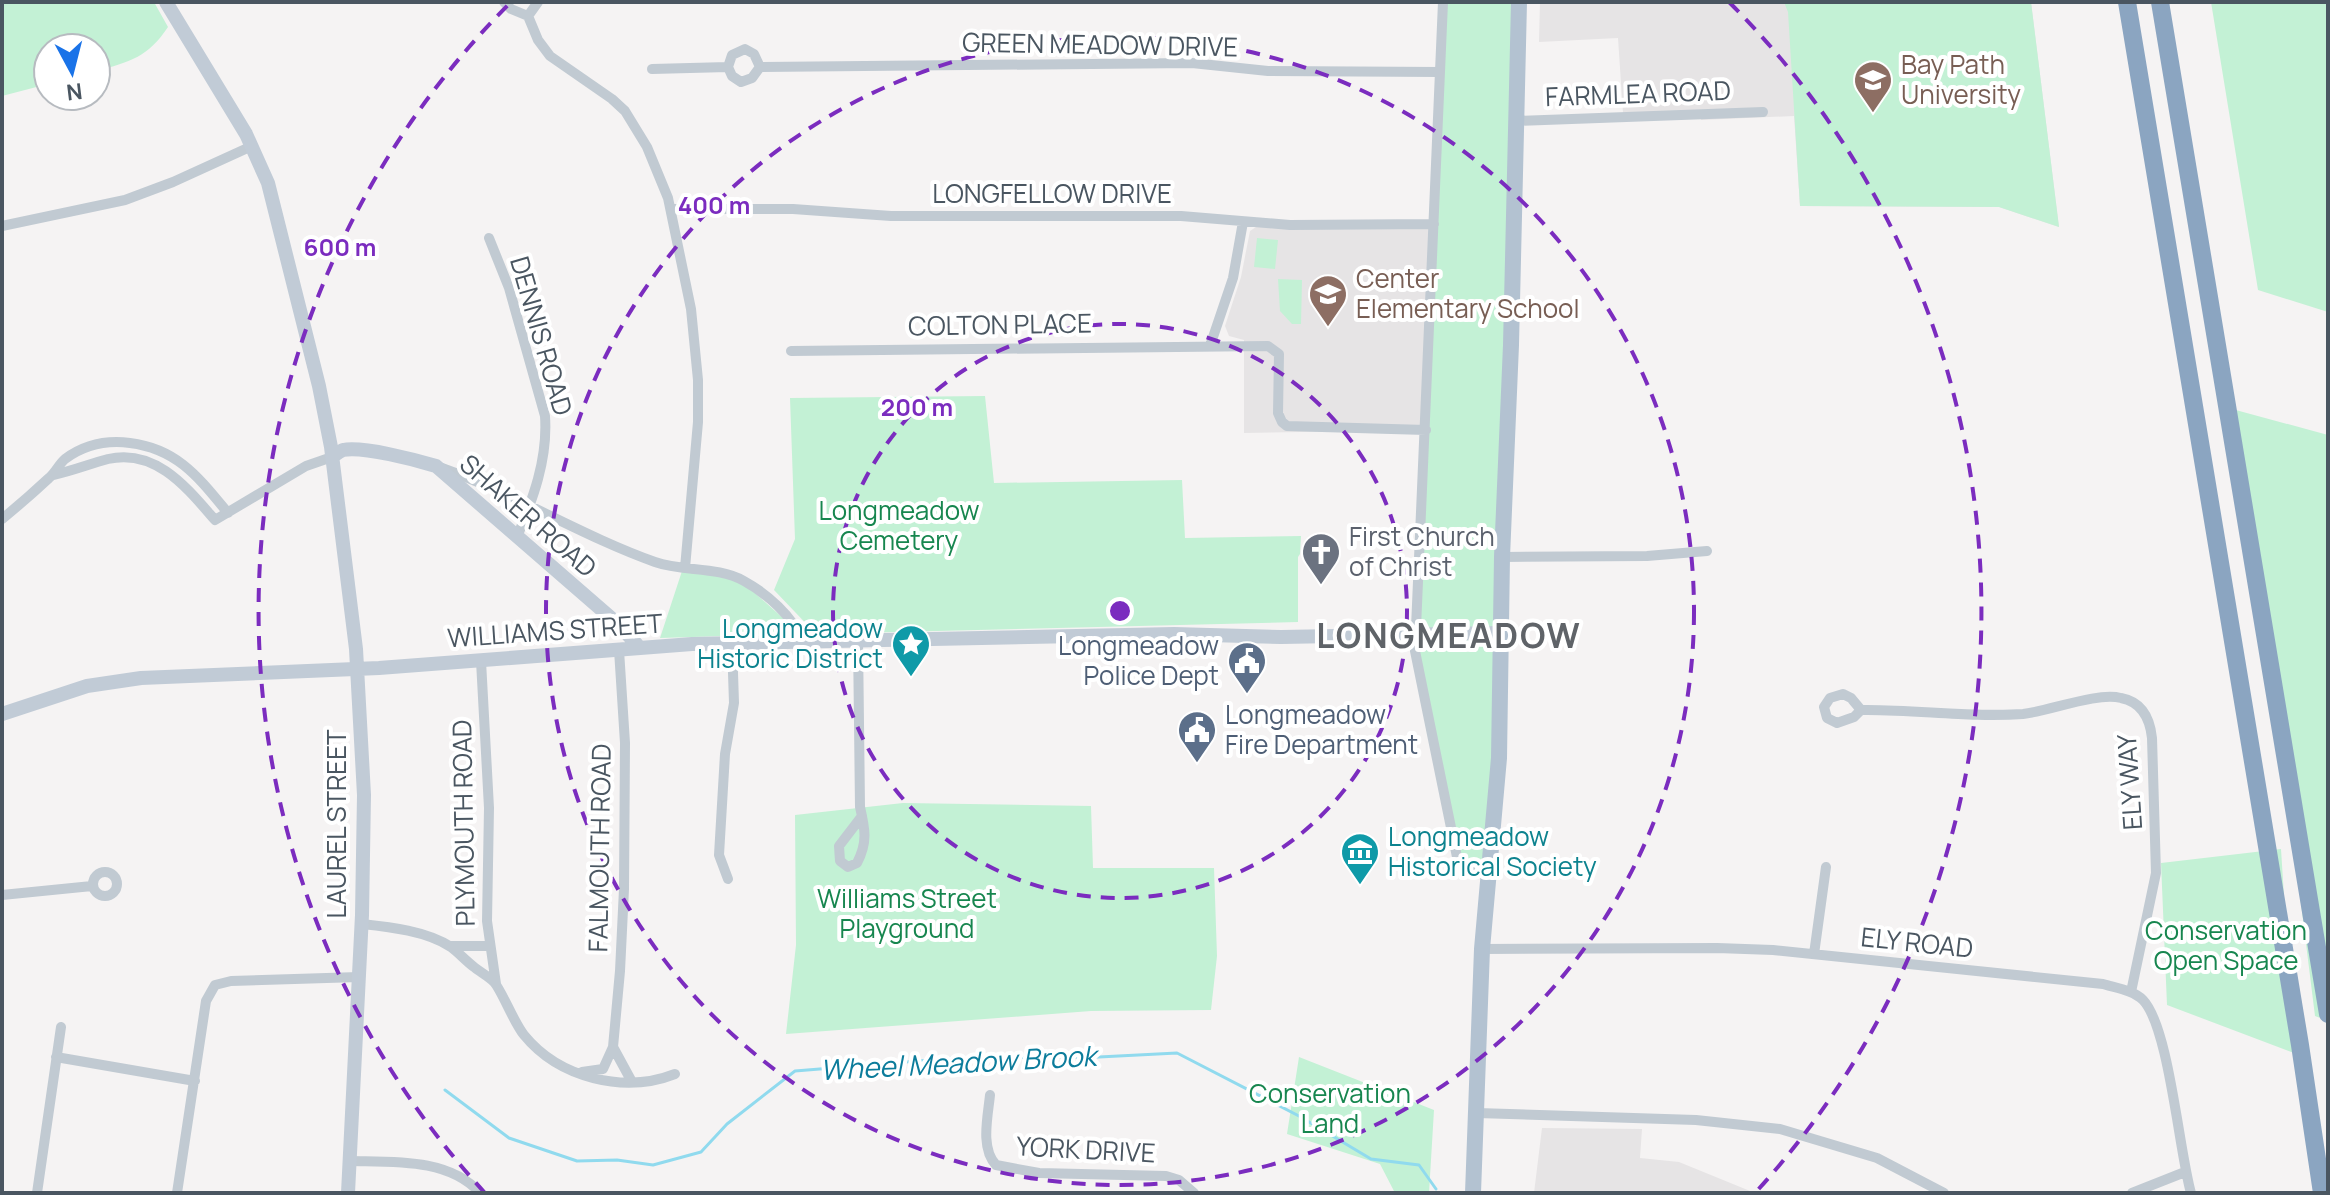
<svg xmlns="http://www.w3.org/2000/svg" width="2330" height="1195" font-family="Manrope,sans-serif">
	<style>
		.education { fill: #e6e4e5 }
		.green { fill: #c3f1d5 }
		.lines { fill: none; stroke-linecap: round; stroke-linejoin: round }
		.stream { stroke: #90daee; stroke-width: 3 }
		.street { stroke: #c1cad2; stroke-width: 10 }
		.secondary { stroke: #c1cbd6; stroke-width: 14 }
		.primary { stroke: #b3c2d1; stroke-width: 16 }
		.highway { stroke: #8ba5c1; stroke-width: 18 }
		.ring { fill: none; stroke: #7b2cbf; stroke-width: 4; stroke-dasharray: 14 10 }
		.labels { text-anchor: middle; stroke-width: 8; stroke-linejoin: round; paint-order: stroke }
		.street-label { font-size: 26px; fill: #4a5661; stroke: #fff }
		.education-label { font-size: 26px; fill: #785e54; stroke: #fff; text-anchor: start }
		.park-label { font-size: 26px; fill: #17864f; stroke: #fff }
		.worship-label { font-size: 26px; fill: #5b616d; stroke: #fff; text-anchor: start }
		.culture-label { font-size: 26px; fill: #0d838f; stroke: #fff; text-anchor: end }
		.service-label { font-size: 26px; fill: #4e5e75; stroke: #fff; text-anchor: end }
		.water-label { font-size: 28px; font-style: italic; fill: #0c7c9b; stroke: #fff }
		.district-label { font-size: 34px; font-weight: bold; letter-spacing: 2px; fill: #5f6368; stroke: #fff }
		.centre { fill: #7b2cbf; stroke: #fff; stroke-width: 4 }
		.ring-label { font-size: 24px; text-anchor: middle; font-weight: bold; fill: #7b2cbf; stroke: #fff; stroke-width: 8; stroke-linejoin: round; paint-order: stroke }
	</style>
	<rect width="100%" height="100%" fill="#f5f3f3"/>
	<path class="education" d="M1540,2H2031L2059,227L1999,207L1800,206L1794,116L1701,120V110L1623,113L1618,38L1539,42Z
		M1434,224L1426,430L1244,433V340L1229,336L1225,326L1241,277L1250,231L1256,227Z
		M1542,1128L1642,1129L1640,1158L1679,1162L1755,1193H1534Z"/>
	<path class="green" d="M2,2H154L168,27C148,57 130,62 96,71V48H48V84L2,96Z
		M1443,2H1519L1489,871L1460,862L1418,670Z
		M1784,2H2031L2059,227L1999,207L1800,206L1788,12Z
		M2211,2H2328V312L2258,290Z
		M1257,238L1278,240L1275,269L1254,267Z
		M1278,279L1302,280L1301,324H1292L1280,311Z
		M985,396L994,483L1182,480L1185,538L1301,536L1300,554L1298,557V622L816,634L774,590L795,539L790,398Z
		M2221,406L2328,435V1021L2315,1016L2289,807Z
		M682,571L718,575L746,585L794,628L792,634L660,638Z
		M903,803L1091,806L1093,868H1214L1217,956L1211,1010L1091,1011L786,1034L796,945L795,815Z
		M2281,849L2294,1053L2167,1005L2161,863Z
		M1299,1057L1434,1110L1429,1193H1395L1380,1164L1287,1134Z"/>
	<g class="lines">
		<path class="stream" d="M445,1090L509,1138L577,1161L617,1160L653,1165L701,1152L727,1124L795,1071L955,1058L1099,1057L1177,1053L1299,1116L1371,1159L1419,1165L1436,1189"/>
		<path class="street" d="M504,2L511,9L528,16L538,2
			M1443,2L1415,651L1457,857L1465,866L1489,871
			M528,16L538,40L550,56L612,99L625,111L647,147L668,198L691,309L698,380V422L685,568
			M728,67L732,76L741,82L752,78L760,67
			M652,69L728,67L732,55L745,49L754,54L760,67L1192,63L1268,71L1440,72
			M1515,121L1763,112
			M671,209H793L891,216H1181L1290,225L1434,224
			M2,226L125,200L173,182L252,146
			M489,238L509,288L545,416C548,459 533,499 517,537
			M1210,346L1233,278L1243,222
			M791,351L1268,346L1279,354L1278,413L1282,422L1287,426L1426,430
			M442,468C515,494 582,536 655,562C683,572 717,566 744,581C766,593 794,617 802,641
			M53,475C72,471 89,464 108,459C156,448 187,488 215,520L306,466L332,457
			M2,519C18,506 34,492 49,478C56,472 59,464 65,459C84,445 107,440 130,443C178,449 199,478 228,513
			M1502,557L1647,556L1707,551
			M858,640L860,807C865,829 868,842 857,863L848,867L840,861L839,846L862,816
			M619,650L625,743L624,889L620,971L613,1047L632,1082
			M481,661L489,808L487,921L496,984
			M1861,710L1854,717L1837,723L1827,718L1824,707L1830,698L1843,694L1851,698L1861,710C1915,709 1969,718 2023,714C2050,711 2096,692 2121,698C2142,702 2150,719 2152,738L2156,873L2131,992
			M93 884a12 12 0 1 1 24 0a12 12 0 1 1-24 0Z
			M728,879L719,855L725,754L734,703L732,643
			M2,895L92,886
			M362,924C390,927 427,931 451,947C459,953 466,961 474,967C480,972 488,976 494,982C502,991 513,1021 524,1035C559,1078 624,1094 675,1074
			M449,946H489
			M1482,949L1717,948L1773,950L2103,984C2116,988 2133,990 2143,1000C2169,1027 2179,1151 2191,1193
			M1814,954L1826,867
			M56,1057L195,1081
			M582,1072L603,1069L613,1047
			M990,1095C988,1116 980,1148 996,1165L1039,1173L1166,1176L1179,1180L1194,1193
			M1477,1113L1696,1120L1780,1129L1877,1158L1944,1193
			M350,1161C393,1162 449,1158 480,1193
			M37,1193L61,1027
			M177,1193L206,1001L215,985L231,981L359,977
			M2132,1193L2185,1172"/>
		<path class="secondary" d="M166,2L246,134L268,183L319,386L331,447L356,649L364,795L362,915L348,1193
			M332,457C333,456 342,450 343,450C363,446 416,460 436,466L618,624L640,648
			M2,714L87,686L141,678L379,668L692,644L1174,634L1281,637L1501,633"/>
		<path class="primary" d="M1473,1193L1482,949L1499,758L1502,557L1511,345L1519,2"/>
		<path class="highway" d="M2127,2L2300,1045L2322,1193
			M2160,2L2328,1014"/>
	</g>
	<g class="ring">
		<circle cx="1120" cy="611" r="287"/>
		<circle cx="1120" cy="611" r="574"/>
		<path d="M485 1193A861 861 0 0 1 511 2M1729 2A861 861 0 0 1 1755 1193"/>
	</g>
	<defs>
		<g id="university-pin" transform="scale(2)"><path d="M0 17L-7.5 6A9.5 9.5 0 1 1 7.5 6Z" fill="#8d6e63" stroke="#fff"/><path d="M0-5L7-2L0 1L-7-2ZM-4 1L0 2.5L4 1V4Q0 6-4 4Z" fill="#fff"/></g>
		<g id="school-pin" transform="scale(2)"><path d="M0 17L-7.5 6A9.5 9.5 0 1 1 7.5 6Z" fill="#8d6e63" stroke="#fff"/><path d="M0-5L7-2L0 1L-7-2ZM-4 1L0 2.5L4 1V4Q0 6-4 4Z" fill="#fff"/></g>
		<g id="church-pin" transform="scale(2)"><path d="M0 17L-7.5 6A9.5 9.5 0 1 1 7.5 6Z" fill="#6b7280" stroke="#fff"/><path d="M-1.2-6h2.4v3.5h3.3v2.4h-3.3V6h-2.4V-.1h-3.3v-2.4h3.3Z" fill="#fff"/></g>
		<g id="sight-pin" transform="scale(2)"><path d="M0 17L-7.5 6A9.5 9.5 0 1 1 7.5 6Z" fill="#0f9aa8" stroke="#fff"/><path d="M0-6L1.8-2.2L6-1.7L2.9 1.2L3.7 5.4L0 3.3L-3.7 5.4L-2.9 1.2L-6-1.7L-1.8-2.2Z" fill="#fff"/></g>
		<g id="civic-pin" transform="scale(2)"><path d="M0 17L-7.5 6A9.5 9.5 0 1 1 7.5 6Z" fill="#5c6f8a" stroke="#fff"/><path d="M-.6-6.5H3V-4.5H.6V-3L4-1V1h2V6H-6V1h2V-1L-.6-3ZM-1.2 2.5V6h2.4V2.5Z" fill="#fff"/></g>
		<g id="museum-pin" transform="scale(2)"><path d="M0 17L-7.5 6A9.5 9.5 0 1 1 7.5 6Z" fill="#0f9aa8" stroke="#fff"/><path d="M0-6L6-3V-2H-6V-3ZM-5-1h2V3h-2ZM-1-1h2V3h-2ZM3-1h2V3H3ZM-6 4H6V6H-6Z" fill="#fff"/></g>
	</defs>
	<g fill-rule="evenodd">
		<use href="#university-pin" x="1873" y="80"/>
		<use href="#school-pin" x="1328" y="294"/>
		<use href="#church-pin" x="1321" y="552"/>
		<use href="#sight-pin" x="911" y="644"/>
		<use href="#civic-pin" x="1247" y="661"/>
		<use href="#civic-pin" x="1197" y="730"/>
		<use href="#museum-pin" x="1360" y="852"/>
	</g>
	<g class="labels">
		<g class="street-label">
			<text transform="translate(1100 45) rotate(1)" y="9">GREEN MEADOW DRIVE</text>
			<text transform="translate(1638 94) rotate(-2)" y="9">FARMLEA ROAD</text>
			<text x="1052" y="203">LONGFELLOW DRIVE</text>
			<text transform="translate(1000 325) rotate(-1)" y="9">COLTON PLACE</text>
			<text transform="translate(541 336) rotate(74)" y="9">DENNIS ROAD</text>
			<text transform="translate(528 516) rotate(41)" y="9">SHAKER ROAD</text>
			<text transform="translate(555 631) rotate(-4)" y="9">WILLIAMS STREET</text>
			<text transform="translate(2130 782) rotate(-94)" y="9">ELY WAY</text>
			<text transform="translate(464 823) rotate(-91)" y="9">PLYMOUTH ROAD</text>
			<text transform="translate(337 824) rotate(-90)" y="9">LAUREL STREET</text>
			<text transform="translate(600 848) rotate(-89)" y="9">FALMOUTH ROAD</text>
			<text transform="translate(1917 943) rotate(6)" y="9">ELY ROAD</text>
			<text transform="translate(1086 1150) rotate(3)" y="9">YORK DRIVE</text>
		</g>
		<g class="education-label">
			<text x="1901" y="74">Bay Path<tspan x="1901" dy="30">University</tspan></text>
			<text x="1356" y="288">Center<tspan x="1356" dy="30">Elementary School</tspan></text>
		</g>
		<g class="park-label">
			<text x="899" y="520">Longmeadow<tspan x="899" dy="30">Cemetery</tspan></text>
			<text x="907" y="908">Williams Street<tspan x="907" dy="30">Playground</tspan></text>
			<text x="2226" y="940">Conservation<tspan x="2226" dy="30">Open Space</tspan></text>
			<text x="1330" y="1103">Conservation<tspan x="1330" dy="30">Land</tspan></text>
		</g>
		<g class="worship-label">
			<text x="1349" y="546">First Church<tspan x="1349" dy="30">of Christ</tspan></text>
		</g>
		<g class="culture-label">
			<text x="883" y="638">Longmeadow<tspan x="883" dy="30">Historic District</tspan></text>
			<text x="1388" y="846" text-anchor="start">Longmeadow<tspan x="1388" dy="30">Historical Society</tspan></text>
		</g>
		<g class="service-label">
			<text x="1219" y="655">Longmeadow<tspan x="1219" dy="30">Police Dept</tspan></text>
			<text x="1225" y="724" text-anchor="start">Longmeadow<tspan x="1225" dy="30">Fire Department</tspan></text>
		</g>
		<g class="water-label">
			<text transform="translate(958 1063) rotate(-3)" y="10">Wheel Meadow Brook</text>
		</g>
		<g class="district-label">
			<text x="1449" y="648">LONGMEADOW</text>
		</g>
	</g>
	<circle cx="1120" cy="611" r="12" class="centre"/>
	<g class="ring-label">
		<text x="714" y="214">400 m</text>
		<text x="340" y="256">600 m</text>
		<text x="917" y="416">200 m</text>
	</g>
	<rect width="2330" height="1195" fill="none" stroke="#4a5661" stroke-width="8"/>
	<g transform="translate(72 72) rotate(173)"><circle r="38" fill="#ffffff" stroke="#b7bbc0" stroke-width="2"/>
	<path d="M0-6L14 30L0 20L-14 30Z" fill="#1a73e8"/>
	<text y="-12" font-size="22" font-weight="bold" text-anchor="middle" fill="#4a5661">N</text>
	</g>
</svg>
